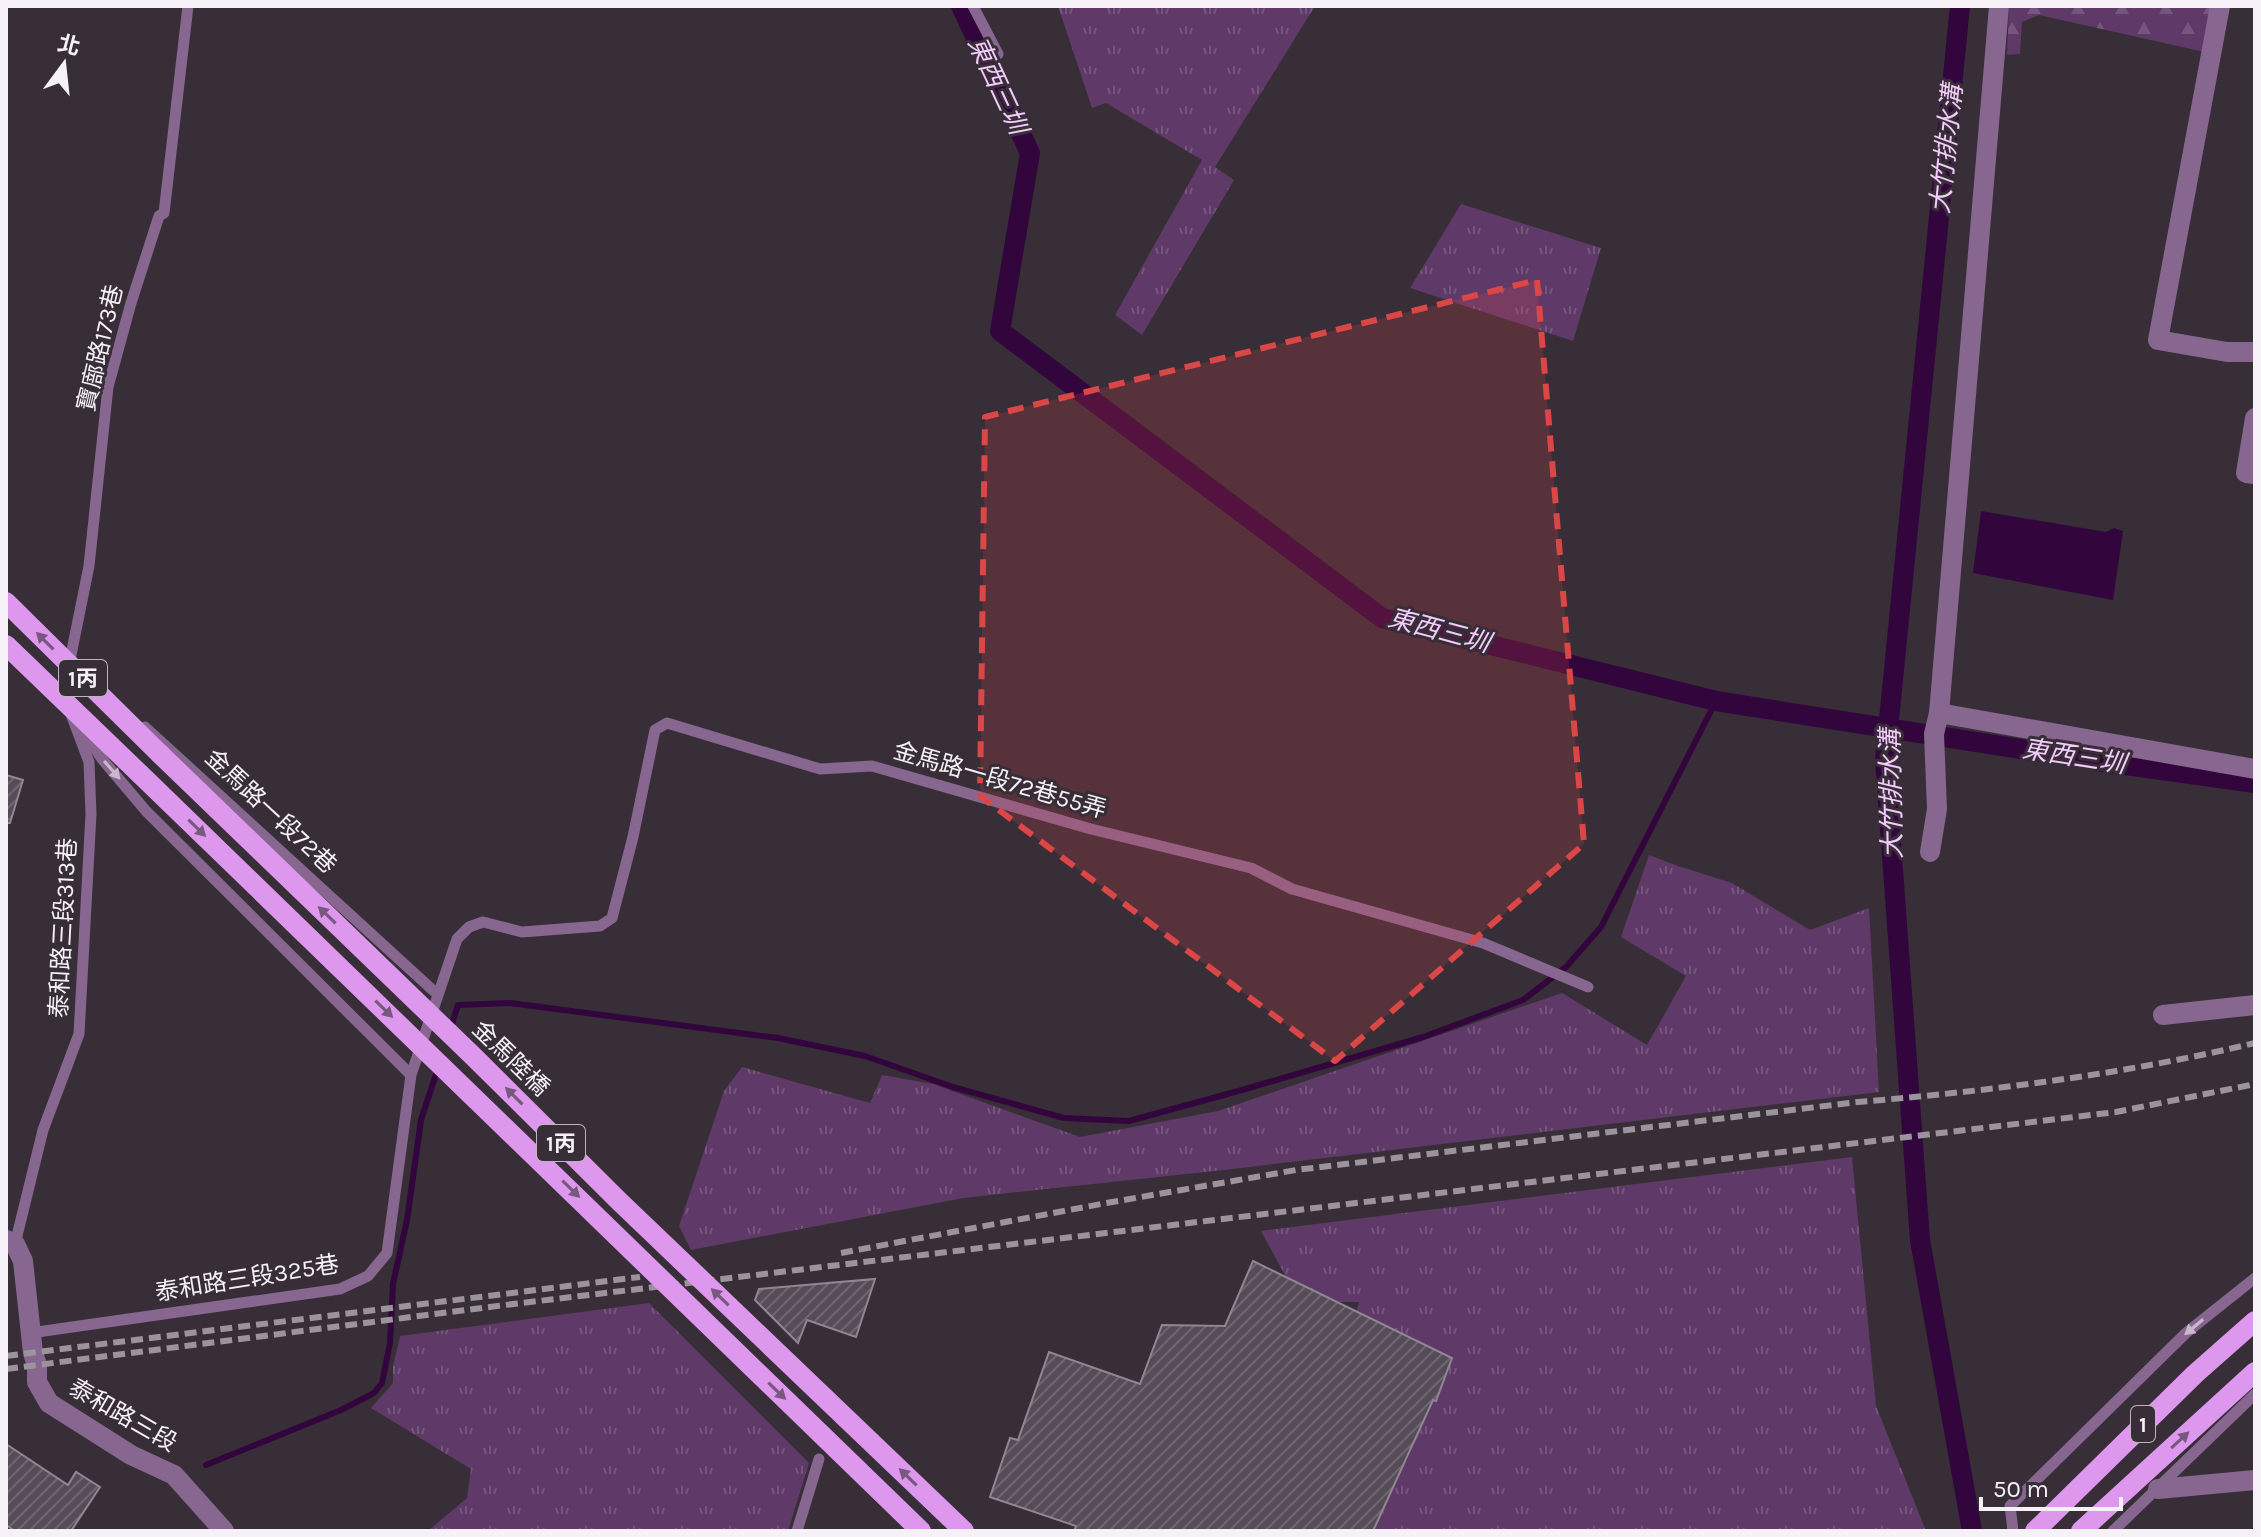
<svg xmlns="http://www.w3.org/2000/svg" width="2261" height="1537" font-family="Karla,'Noto Sans TC',sans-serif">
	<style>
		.grass { fill: url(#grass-tufts) }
		.forest { fill: url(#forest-firs) }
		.water { fill: #33053d }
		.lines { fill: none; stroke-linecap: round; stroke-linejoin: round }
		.stream { stroke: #33053d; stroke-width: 6 }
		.canal { stroke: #33053d; stroke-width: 20 }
		.building { fill: url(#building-hatch); stroke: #918793; stroke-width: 2 }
		.lane { stroke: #87668f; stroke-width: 11 }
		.street { stroke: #87668f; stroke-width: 20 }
		.primary { stroke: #dd97ed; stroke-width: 20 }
		.rail { stroke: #9c949d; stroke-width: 6; stroke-dasharray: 12 6; stroke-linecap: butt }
		.primary-bridge { stroke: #dd97ed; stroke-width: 20 }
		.oneway { fill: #795880 }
		.oneway2 { fill: #cab9cd }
		.marked { fill: #db4647; fill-opacity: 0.2; stroke: #db4647; stroke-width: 6; stroke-dasharray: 16 10; stroke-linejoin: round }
		.labels { text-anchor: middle; stroke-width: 6; stroke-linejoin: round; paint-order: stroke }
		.shield { fill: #372e38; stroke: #bdb6be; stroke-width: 2 }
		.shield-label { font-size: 22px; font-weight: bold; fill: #f6f0f7 }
		.street-label { font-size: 24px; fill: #f6f0f7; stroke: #372e38 }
		.water-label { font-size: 26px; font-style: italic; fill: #f4cbfd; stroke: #372e38 }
	</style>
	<defs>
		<pattern id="grass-tufts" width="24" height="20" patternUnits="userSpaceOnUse" patternTransform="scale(2)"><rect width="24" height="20" fill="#5f3968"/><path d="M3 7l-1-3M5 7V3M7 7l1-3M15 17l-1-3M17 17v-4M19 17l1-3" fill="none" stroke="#77567e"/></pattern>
		<pattern id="forest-firs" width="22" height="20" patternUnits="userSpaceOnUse" patternTransform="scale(2)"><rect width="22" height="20" fill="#5f3968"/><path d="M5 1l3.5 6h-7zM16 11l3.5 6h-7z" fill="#77567e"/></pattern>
		<pattern id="building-hatch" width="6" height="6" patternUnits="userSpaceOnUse" patternTransform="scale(2)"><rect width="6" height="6" fill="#554c57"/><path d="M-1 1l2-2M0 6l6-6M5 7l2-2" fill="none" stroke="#6e6670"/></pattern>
	</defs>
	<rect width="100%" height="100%" fill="#372e38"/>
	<path class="grass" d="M1058,6H1315L1215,167L1234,180L1142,335L1115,315L1202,160L1106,103L1092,108Z
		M1461,204L1601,248L1573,341L1410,288Z
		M1649,855L1678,866L1732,883L1810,930L1869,908L1879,1092L1233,1169L963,1198L691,1250L679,1226L724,1091L742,1067L870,1103L882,1075L933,1084L1080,1137L1218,1111L1562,993L1647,1045L1686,976L1621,937Z
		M1852,1157L1876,1406L1926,1531H1356L1384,1466L1407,1461L1438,1383L1355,1315L1359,1302H1325L1292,1288L1261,1231Z
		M649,1303L809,1463L788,1531H428L467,1498L471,1469L371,1408L393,1383V1366L400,1336Z"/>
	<path class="forest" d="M2009,6H2216L2209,53L2039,15L2022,22L2020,54L2007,55Z"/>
	<path class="water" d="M1981,511L2106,532L2114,528L2123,531L2113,600L1973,573Z"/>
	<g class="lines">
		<path class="stream" d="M451,1027L458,1005L510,1003L778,1038L865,1056L953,1087L1064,1118L1129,1121L1242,1090L1423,1037L1523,1000L1566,967L1601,927L1716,701
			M206,1465L341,1410L374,1393L382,1383L390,1343L393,1284L407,1220L421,1120L438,1068"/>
		<path class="canal" d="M961,6L1030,153L1000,331L1382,618L1716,701L2097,761L2255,783
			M1960,6L1885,760L1920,1240L1972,1531"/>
	</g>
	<path class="building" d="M6,775L23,780L10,823H6Z
		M1253,1261L1452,1358L1436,1401L1433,1400L1373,1531H1074L1076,1526L990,1497L1010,1438L1018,1440L1049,1352L1140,1384L1162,1325L1225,1326Z
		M875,1279L856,1337L807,1320L798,1343L755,1300L759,1289Z
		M6,1444L68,1485L76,1472L100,1487L71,1531H15L6,1525Z"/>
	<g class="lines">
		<path class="lane" d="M973,6L998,54
			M81,727L102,759L146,811L411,1075
			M145,727L437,994
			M15,1244L43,1130L79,1034L91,814L89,762L68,706L69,665L89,566L108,387L131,303L159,216L164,213L188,6
			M30,1333L340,1289L368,1276L387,1253L411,1075L457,939L469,927L483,922L522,932L600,926L612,918L633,837L655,730L667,723L820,769L872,766L1091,829L1251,868L1292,889L1483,943L1588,987
			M797,1531L819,1459
			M2013,1531L2010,1506L2186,1333L2255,1278
			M2113,1531L2255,1394"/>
		<path class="street" d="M2220,6L2158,340L2227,352H2255
			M2255,418L2246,473L2255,474
			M1939,713L2255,769
			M1930,852L1937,809L1934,734L1939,713L1999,6
			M2163,1015L2255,1005
			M6,1240L15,1244L23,1261L33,1353L37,1365V1382L49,1403L131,1455L174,1475L224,1531
			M2158,1489L2255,1480"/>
		<path class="primary" d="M6,602L160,754
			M6,645L140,774
			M2035,1531L2195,1374L2255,1321
			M2081,1531L2255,1372"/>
		<path class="rail" d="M841,1253L1101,1204L1296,1170L1858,1102C1991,1091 2125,1074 2255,1043
			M6,1356L640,1277
			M6,1369L505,1305L2116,1112L2255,1084"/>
		<path class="primary-bridge" d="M160,754L474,1057L620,1202L964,1531
			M140,774L921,1531"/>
	</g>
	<defs><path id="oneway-solid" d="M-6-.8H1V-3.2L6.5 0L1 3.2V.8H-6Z" transform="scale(2)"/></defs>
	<g class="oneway">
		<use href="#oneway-solid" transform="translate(45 641) rotate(-135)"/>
		<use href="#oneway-solid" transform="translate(197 828) rotate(44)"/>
		<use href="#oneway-solid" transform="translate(327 915) rotate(-136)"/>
		<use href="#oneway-solid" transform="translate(384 1009) rotate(44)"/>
		<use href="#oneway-solid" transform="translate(514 1096) rotate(-135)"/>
		<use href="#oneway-solid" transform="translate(571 1189) rotate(44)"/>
		<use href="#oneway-solid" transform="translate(720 1297) rotate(-136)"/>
		<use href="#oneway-solid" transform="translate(777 1391) rotate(44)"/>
		<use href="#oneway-solid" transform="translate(2180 1440) rotate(-43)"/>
		<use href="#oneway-solid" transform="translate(908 1477) rotate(-136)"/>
	</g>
	<g class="oneway2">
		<use href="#oneway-solid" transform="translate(112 770) rotate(49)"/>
		<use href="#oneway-solid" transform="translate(2194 1327) rotate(140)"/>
	</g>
	<path class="marked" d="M1537,280L1584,844L1335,1061L980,796L985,417Z"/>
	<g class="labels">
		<g class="shield">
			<rect x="59" y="660" width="48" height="36" rx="6"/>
			<rect x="537" y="1125" width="48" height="36" rx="6"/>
			<rect x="2131" y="1406" width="24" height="36" rx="6"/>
		</g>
		<g class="shield-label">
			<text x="83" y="686">1丙</text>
			<text x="561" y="1151">1丙</text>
			<text x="2143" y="1432">1</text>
		</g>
		<g class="street-label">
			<text transform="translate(100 348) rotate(-77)" y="8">寶廍路173巷</text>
			<text transform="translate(1000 780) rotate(16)" y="8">金馬路一段72巷55弄</text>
			<text transform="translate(271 811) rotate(43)" y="8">金馬路一段72巷</text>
			<text transform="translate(63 928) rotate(-87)" y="8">泰和路三段313巷</text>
			<text transform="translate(511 1058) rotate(44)" y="8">金馬陸橋</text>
			<text transform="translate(247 1278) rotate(-9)" y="8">泰和路三段325巷</text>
			<text transform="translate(123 1415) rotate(30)" y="8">泰和路三段</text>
		</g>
		<g class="water-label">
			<text transform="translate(998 85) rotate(65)" y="9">東西三圳</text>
			<text transform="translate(1946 149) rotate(-84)" y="9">大竹排水溝</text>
			<text transform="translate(1439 630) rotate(15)" y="9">東西三圳</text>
			<text transform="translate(2074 756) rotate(9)" y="9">東西三圳</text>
			<text transform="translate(1891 794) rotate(-91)" y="9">大竹排水溝</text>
		</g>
	</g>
	<rect width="2261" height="1537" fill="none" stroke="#f6f0f7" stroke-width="16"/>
	<g transform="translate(64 64) rotate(15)" stroke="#372e38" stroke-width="6" paint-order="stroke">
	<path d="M0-6L14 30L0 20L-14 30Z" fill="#f6f0f7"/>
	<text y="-12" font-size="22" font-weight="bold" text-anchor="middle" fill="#f6f0f7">北</text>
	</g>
	<path d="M1981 1497v12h140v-12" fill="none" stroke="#f6f0f7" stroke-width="4"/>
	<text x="1993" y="1497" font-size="24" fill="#f6f0f7" stroke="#372e38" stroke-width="6" paint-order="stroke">50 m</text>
</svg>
